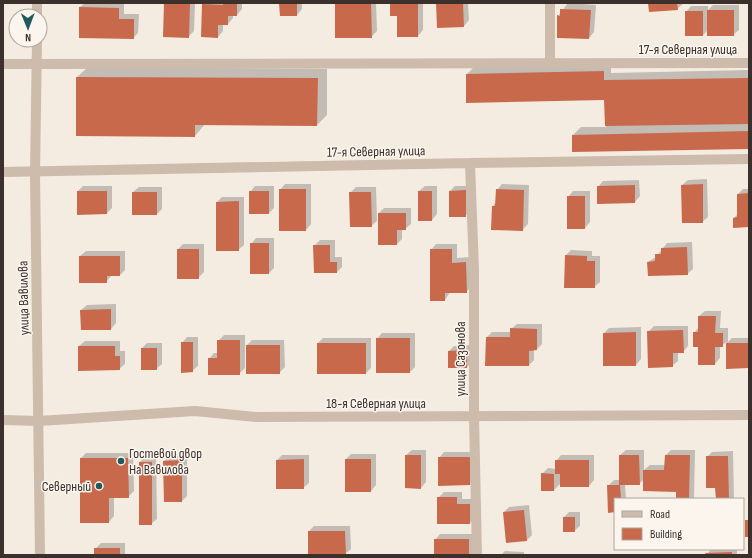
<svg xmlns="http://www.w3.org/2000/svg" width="752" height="558" font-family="'Sofia Sans Condensed',sans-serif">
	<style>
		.shadow { fill: #0003 }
		.building { fill: #c8694b }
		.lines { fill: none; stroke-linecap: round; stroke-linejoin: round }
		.minor { stroke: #cdbbac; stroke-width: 10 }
		.tertiary { stroke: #cdbbac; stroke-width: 10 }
		.poi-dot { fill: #1f5a5e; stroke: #fbf5ee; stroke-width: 1.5 }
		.labels { text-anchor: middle; stroke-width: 3; stroke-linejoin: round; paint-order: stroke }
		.street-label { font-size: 14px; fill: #3b302b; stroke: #fbf5ee }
		.poi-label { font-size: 14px; fill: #3b302b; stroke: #fbf5ee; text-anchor: start }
	</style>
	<rect width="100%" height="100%" fill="#f4ebe1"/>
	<path class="shadow" d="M85,3H124V14H139L138,33L133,38L80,7Z
		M165,3H195L194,31L188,37Z
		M204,3H242V9L237,15H233V18L228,24H223V31L218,37L203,5Z
		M280,3H302V9L297,15Z
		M336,3H376L377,31L371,37Z
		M391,3H423V30L418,36L398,15Z
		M437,3H468L469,20L464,26Z
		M568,3L596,5L594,32L589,38L558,16Z
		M649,3H683V4L677,9Z
		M713,5H739V30L733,35L708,30L703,35L686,12L691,6H708V10Z
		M611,64V73L749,70V148L573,135L581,127H606L605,99L467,74L475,66Z
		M88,67L327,69V115L317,125L205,124L195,136L77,77Z
		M707,179L708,217L702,222L682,185L688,180Z
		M639,180L640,196L635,202L598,187L603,181Z
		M285,184H311V224L306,230L280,190Z
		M502,184L529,185L528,224L522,230L493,206L496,202L497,190Z
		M83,186H112V208L107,213L78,191Z
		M255,186H274V208L269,213L250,192Z
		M425,186H437V214L432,220L419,191Z
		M455,186H471V211L465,216L450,191Z
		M139,187H162V209L157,214L133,192Z
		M356,187H376L377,221L371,226L350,193Z
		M743,189H749V226L734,218L738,214V194Z
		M573,191H590V222L585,228L568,197Z
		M222,197H244V245L238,250H217V202Z
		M384,208H411V224L405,229H402V239L397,244L379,213Z
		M256,238H274V268L269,273L251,244Z
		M320,240H335V257H342V267L337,272L314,246Z
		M692,242L693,269L687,274L648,262L656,257L667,243Z
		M183,244H204V272L198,278L178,249Z
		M436,244H457V258L471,257V287L466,292H450L445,300L431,250Z
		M571,250L592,251V256H600V282L594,287L566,255Z
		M86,251H125V270L120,275H112L106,282L80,256Z
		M116,304V323L111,329L81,310L87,305Z
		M705,311H721L720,328H728V342L732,338H749L748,367H727V342L720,346V358L715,364L699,346L694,333L699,327V316Z
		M517,324H542V344L537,349H534V360L529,365L487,337L492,332H511V329Z
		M654,326H688V346L683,352H678V361L672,366L648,332Z
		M641,327V359L636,365H604V333L609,328Z
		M382,333H415V367L410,372L377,339Z
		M224,335H245V368L239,374L209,359L214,353H218V341Z
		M187,337H198V366L192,371L182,343Z
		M323,338H371V368L366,373L318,343Z
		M252,340H284L285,367L279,373L247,345Z
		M85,341H120V351H125V364L119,369L79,346Z
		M147,343H162V364L156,369L142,348Z
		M472,345V362L467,367L449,351L454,346Z
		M412,450H426V482L421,488L406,455Z
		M626,450H644V470L650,465H665L666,455L671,450H695L694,499H677V491L644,479L639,484H625L626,499H615V511L608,486L614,480H620V455Z
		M733,451L734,499H717L716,487L707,457L712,452Z
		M444,452H475V479L470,484L439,458Z
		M86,453H133L134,491L128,497H114V516L109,522L81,458Z
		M351,454H376V485L371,491L346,459Z
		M187,455V496L182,501L164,461L170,456Z
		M282,455H309V483L303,488L277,460Z
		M561,455H594V480L589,486L561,483L554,490L542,474L548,468L556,469V461Z
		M145,457H156L157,519L151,524L140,462Z
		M444,492H462V499H475V518L470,523L438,498Z
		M529,505L532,535L527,540L507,542L504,512L509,507Z
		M569,512H580V526L574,531L564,517Z
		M314,526H350L351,549L345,554L309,531Z
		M440,534H474V555H435V540Z
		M101,543H125V555H95V549Z
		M711,549H737V555H707Z
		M505,551L524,552V555H501Z"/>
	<path class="building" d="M164,3H190L189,38L163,37Z
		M223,3H237V16H228V25H218V38L201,37L202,4L223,5Z
		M279,3H297V16H280Z
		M335,3H371L372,38H335Z
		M390,3H418V37H397V16H390Z
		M436,3H463L464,27L437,28Z
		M648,3H677L678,10L649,12Z
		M79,7L119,8V19H134V39L79,38Z
		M560,9L591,10L589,39L557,38V15L560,16Z
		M707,10H734V36H707Z
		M685,11H703V36H685Z
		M604,71V80L749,78V124L605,126L604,100L466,103V74Z
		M76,77L318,78L317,126L195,125V137L76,136Z
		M749,131V149L572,152V135Z
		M703,184V223H682L681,185Z
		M635,185V203L597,204V186Z
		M279,189H306V231H279Z
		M496,189L524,190L523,231L491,230L492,206H495Z
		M466,190V217H449V191Z
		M77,191H107V214L77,215Z
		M249,191H269V214H249Z
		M418,191H432V221H418Z
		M132,192H157V215H132Z
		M349,192H371L372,227H350Z
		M749,193V227L733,228V218L737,217V194Z
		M567,196H585V229H567Z
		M239,201V251H216V202Z
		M378,213H406V230H397V245H378Z
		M250,243H269V274H250Z
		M313,245H330V262H337V273H314Z
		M687,247L688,275L648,276L647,262L655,261V254H661V248Z
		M177,249H199V279H177Z
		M430,249H452V263L466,262L467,293H445V301H430Z
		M565,255L587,256V261H595V288H564Z
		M79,256H120V276H107V283H79Z
		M111,309V330H81L80,310Z
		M698,316H716L715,333H723V347H715V365H698V347H693V332H698Z
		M510,328L537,329V350L529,351V366H485L486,337H510Z
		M683,330L684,353H673V367L648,368L647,331Z
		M636,332V366H603V333Z
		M376,338H410V373H376Z
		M217,340H240V375H208V358H217Z
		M181,342H193V372L181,373Z
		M317,343H366V374H317Z
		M726,343H748V368L726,369Z
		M246,345H280V374H246Z
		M78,346H115V356H120V370L78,371Z
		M141,348H157V370H141Z
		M467,350V368H448V351Z
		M405,455H421V489L405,488Z
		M619,455H639L640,485H619Z
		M665,455H690L689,499H676V492L643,491V470H664Z
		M706,456H728L729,499H716L715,488H706Z
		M438,457H470V485L438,486Z
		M80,458H128L129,498H109V523H80Z
		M304,459V489H276V460Z
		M345,459H371V492H345Z
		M182,460V502H164L163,461Z
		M555,460H589V487H560V474H555Z
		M139,462H152V525H139Z
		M541,473L554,474V491H541Z
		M607,485H620L621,499H615V512L608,513Z
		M437,497H457V504H470V524H437Z
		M524,510L527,541L506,543L503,512Z
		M563,517H575V532H563Z
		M745,520H749V537H745Z
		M308,531H345L346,555H308Z
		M434,539H469V555H434Z
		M94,548H120V555H94Z
		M732,552V555H706L705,553Z"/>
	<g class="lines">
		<path class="minor" d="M550,3V63
			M3,64L749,63
			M470,163L474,270V417L477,555
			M3,172L470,163L749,159
			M3,420L39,421L195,411L256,417L749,415"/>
		<path class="tertiary" d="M37,3V16
			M37,40L35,173L40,555"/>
	</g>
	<g class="poi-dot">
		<circle cx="121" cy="461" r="4"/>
		<circle cx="99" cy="486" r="4"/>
	</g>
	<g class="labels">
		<g class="street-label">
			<text x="688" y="54">17-я Северная улица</text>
			<text transform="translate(376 151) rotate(-1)" y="5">17-я Северная улица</text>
			<text transform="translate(23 298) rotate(-91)" y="5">улица Вавилова</text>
			<text transform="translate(460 359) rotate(-90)" y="5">улица Сазонова</text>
			<text x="376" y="408">18-я Северная улица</text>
		</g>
		<g class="poi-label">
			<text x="129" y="458">Гостевой двор<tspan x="129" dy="16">На Вавилова</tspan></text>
			<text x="91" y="491" text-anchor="end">Северный</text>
		</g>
	</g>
	<rect width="752" height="558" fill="none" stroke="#3b302b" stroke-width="8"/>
	<rect x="614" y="498" width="130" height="52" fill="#fbf5ee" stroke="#aea6a0"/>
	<rect x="622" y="511" width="20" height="6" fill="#cdbbac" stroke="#aea6a0"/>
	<text x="650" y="518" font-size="12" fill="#3b302b">Road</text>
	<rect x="622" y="528" width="20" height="12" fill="#c8694b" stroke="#aea6a0"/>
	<text x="650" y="538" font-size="12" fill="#3b302b">Building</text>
	<g transform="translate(28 28) rotate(179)"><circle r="19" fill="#fbf5ee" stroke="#aea6a0"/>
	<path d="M0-3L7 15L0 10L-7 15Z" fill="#1f5a5e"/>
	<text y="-6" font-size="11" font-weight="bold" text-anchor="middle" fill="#3b302b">N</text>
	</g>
</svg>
